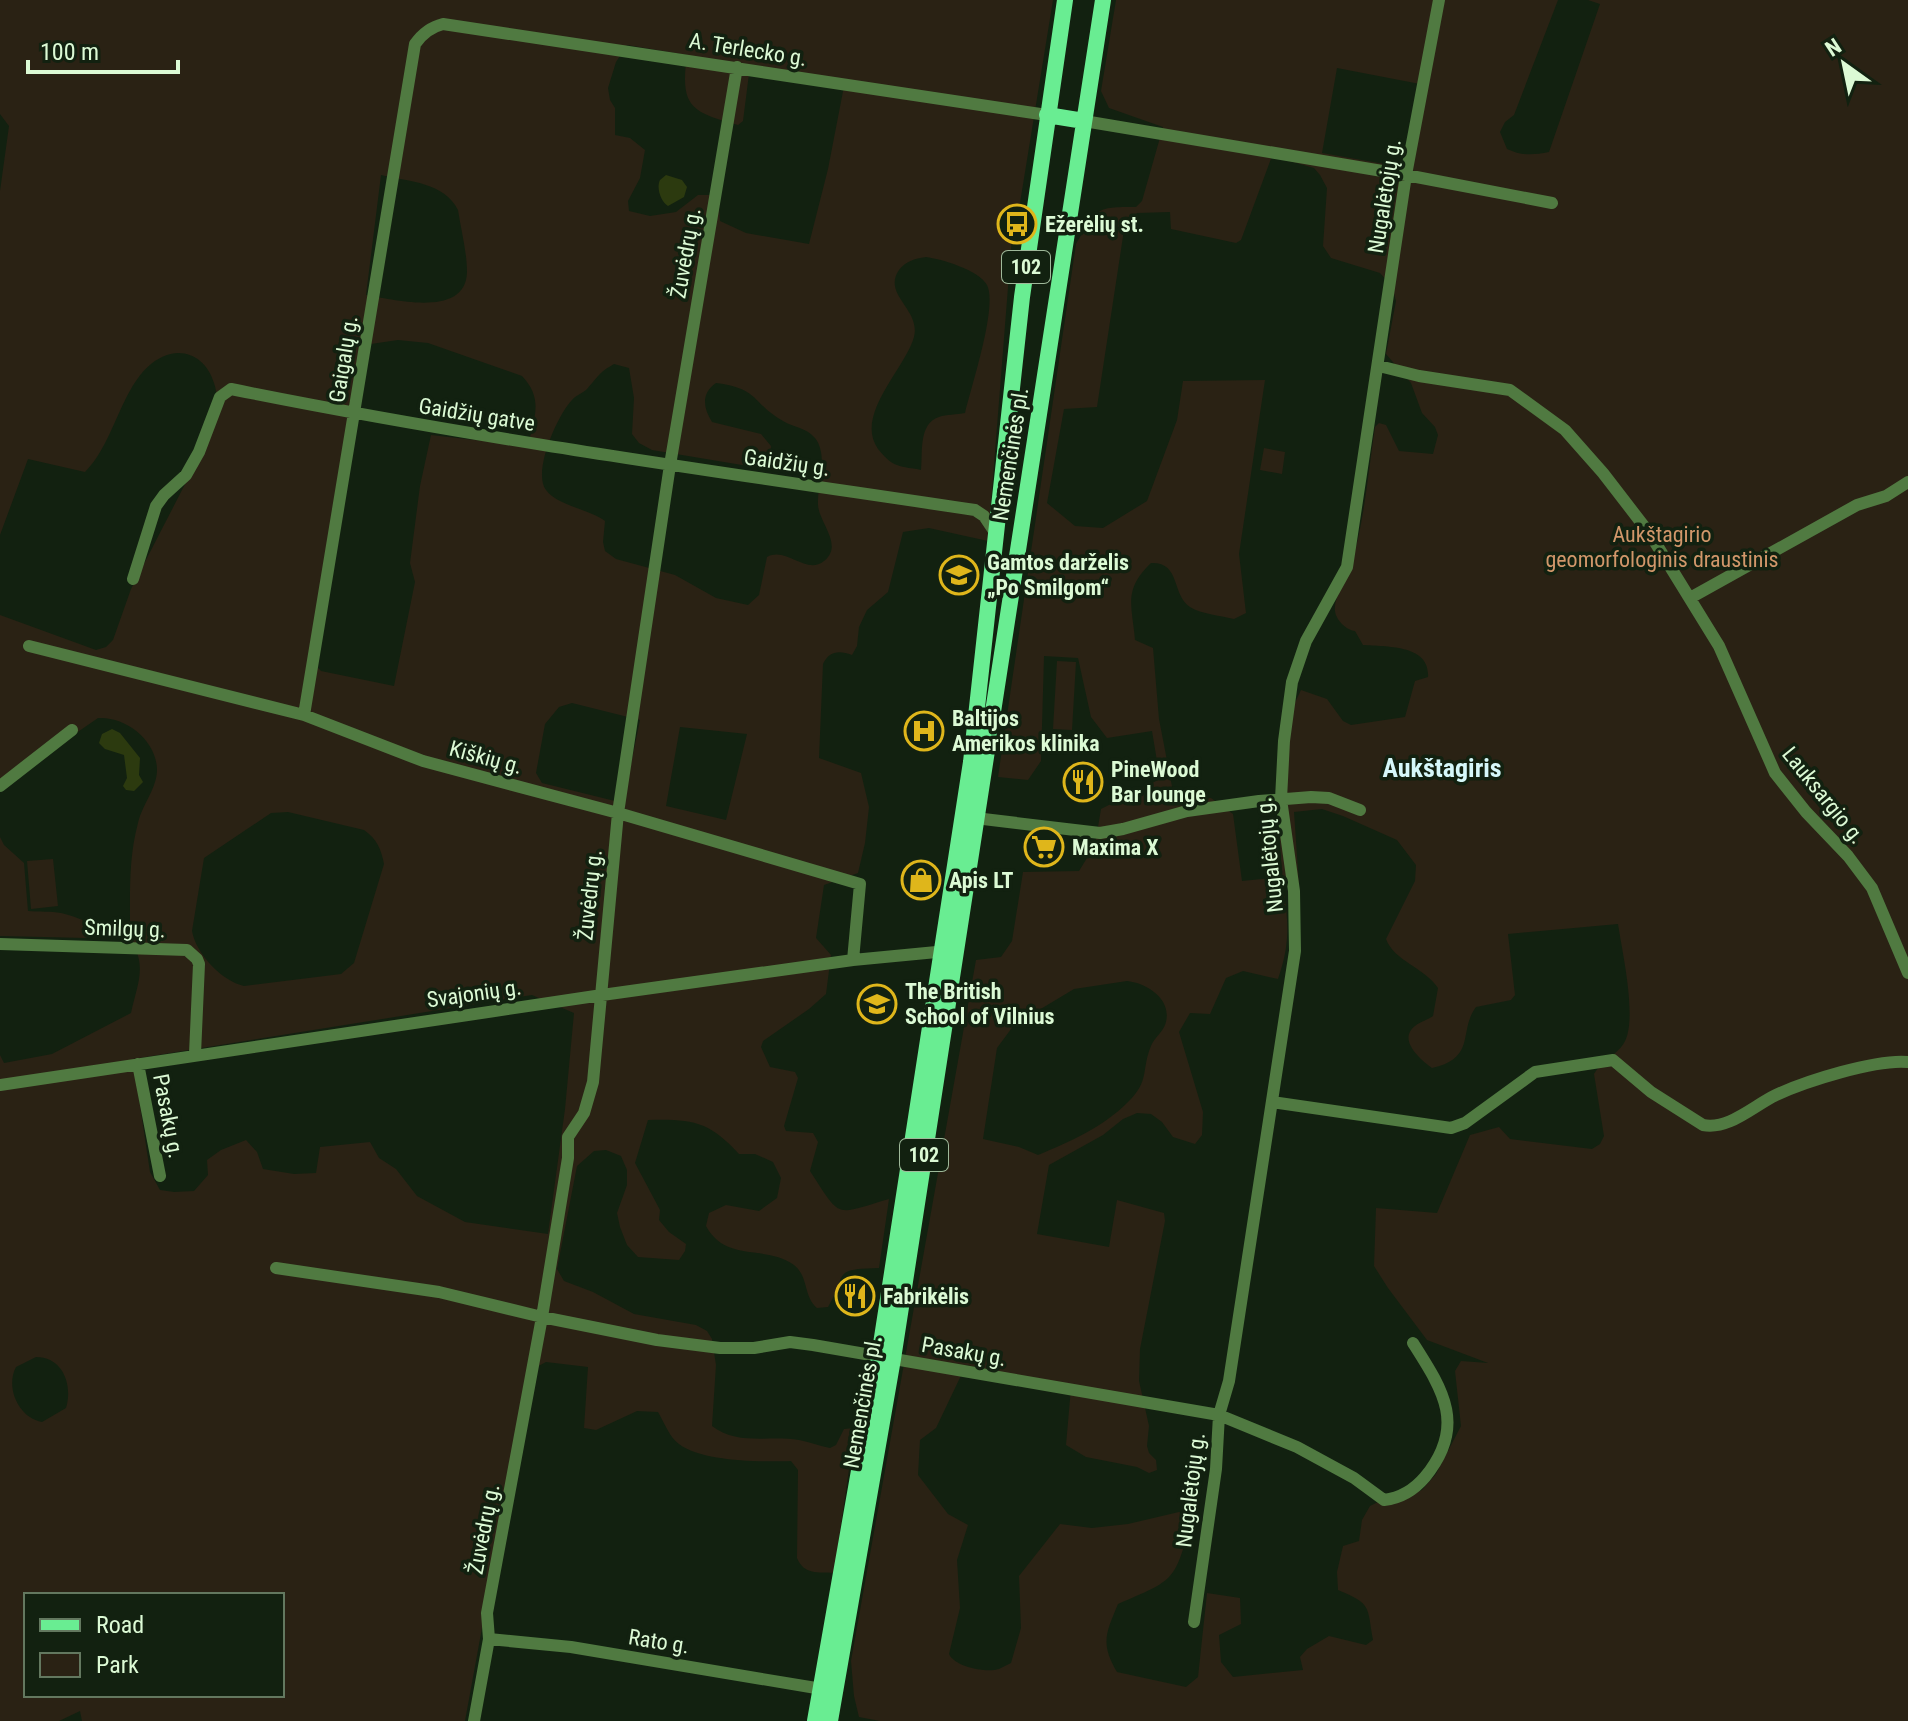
<svg xmlns="http://www.w3.org/2000/svg" width="1908" height="1721" font-family="'Roboto Condensed',sans-serif">
	<style>
		.green { fill: #2a2214; fill-rule: evenodd }
		.water { fill: #2c3a0f }
		.lines { fill: none; stroke-linecap: round; stroke-linejoin: round }
		.minor { stroke: #507a41; stroke-width: 12 }
		.major { stroke: #69ed92; stroke-width: 16 }
		.labels { text-anchor: middle; stroke-width: 7; stroke-linejoin: round; paint-order: stroke }
		.shield { fill: #122110; stroke: #9fb99a; stroke-width: 2 }
		.shield-label { font-size: 20px; font-weight: bold; fill: #dcfad5 }
		.street-label { font-size: 22px; fill: #dcfad5; stroke: #122110 }
		.poi-label { font-size: 22px; font-weight: bold; fill: #dcfad5; stroke: #122110; text-anchor: start }
		.park-label { font-size: 22px; fill: #d1976a; stroke: #122110 }
		.quarter-label { font-size: 26px; font-weight: bold; fill: #d6f8fa; stroke: #122110 }
	</style>
	<rect width="100%" height="100%" fill="#122110"/>
	<path class="green" d="M0,0H1053L1019,209L1013,224L988,541L929,528L903,532L888,592L867,610L859,627L857,646L852,655C839,650 829,651 823,664L819,758L861,773L869,807L865,843L858,873L824,885L816,938L831,955L826,994L809,1009L763,1041L761,1047L770,1067L795,1072L798,1078L784,1126L786,1131L813,1133L818,1142L810,1171C842,1220 834,1215 889,1199L879,1268C830,1269 848,1274 828,1307L817,1308C803,1296 809,1277 794,1265C765,1244 726,1263 706,1226L709,1213L726,1205L759,1211L777,1198L781,1178L773,1162L755,1154H739C709,1121 692,1119 648,1120L635,1163L660,1210L659,1220L669,1232L686,1244L685,1251L679,1260L638,1257L627,1245L620,1227L617,1213L627,1185V1170L621,1156L606,1150L594,1151L577,1166L557,1269L564,1281L593,1292L634,1314L696,1325L707,1331L712,1339L716,1365L712,1426C738,1446 769,1435 799,1440C809,1442 820,1446 830,1448L836,1445L844,1429L855,1428L834,1573C818,1572 804,1575 797,1558L798,1470L791,1461C763,1462 702,1462 679,1444C670,1438 664,1422 658,1412L637,1411L596,1430L584,1428L588,1367L546,1362L529,1371L465,1721H82L80,1711L59,1721H0V1055L4,1063L52,1054L131,1013C137,984 148,966 130,939L0,936V837L4,845L24,863L28,911C39,912 51,911 61,913C85,918 106,936 130,923C130,889 129,856 138,823C142,805 157,788 157,770C157,740 125,716 98,718L30,765L0,790V615L96,650L106,647L113,640L131,589L215,426C216,412 219,397 214,383C207,359 185,346 162,357C122,376 117,441 85,472L28,459L0,535V191L9,126L0,114ZM627,45L687,55C680,106 690,112 738,125L743,121L750,66L845,81L828,169L809,244L746,233L720,221L718,195H698L676,212L650,216L629,211L628,201L640,178L645,150L630,138L615,135V108L610,100L608,88L616,62ZM381,175C410,182 444,182 458,210C461,230 467,252 467,272C466,319 392,299 366,295ZM926,257C941,259 979,270 987,285C998,306 971,387 965,413C957,415 946,414 939,417C918,424 923,453 921,470C913,468 904,468 897,465C890,463 883,455 878,449C854,415 905,369 914,337C921,309 882,295 899,270C906,261 914,259 926,257ZM398,340L428,343L522,376C544,399 534,418 528,446L431,435L420,486L410,563L415,582L394,686L321,671L308,657L364,345ZM614,364L629,368L634,398L632,434L639,443L652,450L760,468L770,460L771,446L761,434L712,422C703,408 701,393 716,383C761,389 751,403 783,421C794,428 806,427 815,438C829,456 817,485 818,505C819,523 844,545 824,561C806,576 787,546 767,557L759,595L748,605L716,598L675,575L616,559L605,551L603,542L605,521C589,509 556,505 546,490C532,472 558,414 572,400C576,395 583,393 587,389C598,377 598,373 614,364ZM572,703L640,720L623,803L542,783L536,773L545,724L559,707ZM680,727L747,734L726,820L666,806ZM288,812L364,830C377,839 381,849 384,864L354,963L341,974L244,986C222,981 196,954 192,931L204,858L271,813ZM532,995L574,1013L565,1109L548,1234L465,1222L417,1196L396,1169L379,1158L370,1142L320,1147L316,1173L294,1174L263,1169L257,1152L246,1140L221,1150L207,1160L208,1175L194,1191L174,1192L160,1190L150,1172L133,1059ZM36,1357C63,1357 73,1385 66,1408L42,1422C19,1418 5,1388 16,1367ZM26,1595H282V1695H26Z
		M1116,0H1558L1514,115L1505,122L1500,132L1507,149C1522,156 1533,155 1549,152L1600,4L1588,0H1908V1721H880L859,1717L854,1696L851,1661L976,960L1001,957L1012,941L1023,872L1079,871L1095,845L1101,809L1160,779L1152,731L1107,738L1091,717L1078,658L1044,656L1041,761L1028,780L998,777L1076,244C1098,208 1094,207 1136,207L1142,201L1163,127L1109,108L1101,91ZM1337,68L1420,84L1404,161L1396,166L1322,153ZM1272,156L1314,168L1320,175L1327,188L1323,246L1331,258L1380,273L1392,286L1396,301L1386,354L1411,383L1422,413L1435,427L1438,435L1433,454L1399,451L1386,425L1379,423L1375,427C1368,474 1364,524 1350,570C1347,582 1333,597 1335,611C1336,620 1346,630 1355,631L1363,645C1386,647 1430,644 1428,677L1415,681L1405,717L1351,725L1343,721L1327,699L1301,690L1279,736L1278,805L1282,877L1242,881L1233,814L1211,798L1175,802L1159,719L1153,648L1135,640C1132,605 1123,590 1151,563C1181,562 1171,594 1190,607C1201,614 1222,616 1234,619L1246,613L1239,554L1265,380L1183,381L1177,420L1147,501L1103,528L1075,526L1047,503L1064,409L1097,407L1124,230L1137,213L1170,212L1171,229L1236,243L1241,240ZM1322,809L1343,816L1397,840L1416,865L1415,881L1386,939C1394,961 1425,968 1438,988L1433,1016C1428,1020 1421,1021 1415,1026C1397,1040 1421,1060 1432,1068C1477,1058 1458,1031 1476,1007L1511,1000L1515,995L1508,934L1618,924C1622,951 1638,1020 1624,1043C1617,1055 1601,1061 1594,1074L1604,1136L1600,1144L1592,1149L1510,1139L1499,1127L1470,1135L1437,1213L1376,1208L1374,1266L1388,1288L1427,1340L1488,1363L1461,1361L1455,1371L1461,1426L1436,1474L1422,1490L1394,1503L1380,1501L1370,1506L1362,1520L1359,1541L1343,1546L1337,1572L1338,1590C1372,1604 1367,1606 1373,1640L1366,1645L1329,1636L1307,1649L1300,1657L1303,1670L1233,1677L1221,1662L1219,1635L1241,1624L1240,1598L1207,1593L1198,1677L1186,1687L1117,1672C1100,1643 1106,1633 1118,1604C1176,1579 1174,1582 1191,1522L1187,1515L1179,1512L1128,1524L1092,1528L1060,1524L1019,1576L1021,1628L1011,1663C1007,1665 1003,1667 999,1669C986,1673 955,1667 949,1654L960,1608L957,1560L968,1525L948,1514L918,1475L920,1440L936,1428L966,1365L1067,1385L1071,1388L1066,1445L1086,1457L1137,1467L1149,1473L1157,1470L1156,1460L1149,1453L1147,1446L1149,1426L1139,1381L1140,1349L1165,1221L1164,1213L1117,1200L1109,1247L1037,1234L1049,1165L1103,1135L1123,1119L1137,1113L1151,1114L1162,1122L1173,1137L1195,1144L1202,1135L1203,1112L1179,1032L1190,1013L1210,1014L1226,978L1243,971L1278,979C1290,945 1289,923 1283,887L1299,885L1294,812ZM1127,981C1147,983 1174,1000 1165,1025C1162,1033 1154,1038 1151,1046C1141,1070 1150,1081 1128,1102C1102,1128 1071,1141 1038,1155L1019,1147L983,1139L997,1048L1014,1025L1074,989Z
		M1264,448L1285,452L1282,474L1260,470Z
		M1057,661L1076,662L1072,730L1053,729Z
		M53,859L58,906L31,909L27,861Z"/>
	<path class="water" d="M666,175L682,180L687,187L684,197L668,206C661,202 656,188 660,180Z
		M112,729L120,733L140,758L139,775L143,782L134,791L126,790L123,786L127,778L124,755L105,749L99,743L102,734Z"/>
	<g class="lines">
		<path class="minor" d="M1084,121L1406,175L1552,203
			M1379,366L1419,376L1510,390L1565,430L1603,473L1650,534L1719,646L1775,773L1806,812L1848,856L1872,888L1908,973
			M133,579L156,506L164,495L186,475L199,452L220,397L231,389C478,439 727,473 975,510L984,516L996,534
			M1690,598L1857,505L1886,496L1908,482
			M29,646L304,715L423,761L618,813L860,884L853,960
			M304,715L415,44C422,34 431,27 443,24L1047,115
			M0,786L72,730
			M975,818L1100,833L1123,829L1187,811L1259,801L1311,797L1329,798L1360,810
			M0,944L187,950L197,959L199,964L195,1054
			M138,1064L160,1176
			M0,1085L602,995L853,960L947,951
			M1272,1102L1451,1128L1465,1123L1535,1072L1613,1060L1651,1092L1703,1125C1729,1130 1753,1106 1776,1095C1806,1081 1876,1059 1908,1062
			M276,1268L439,1292L542,1317L657,1340L720,1348H754L790,1342L813,1345L1219,1415L1297,1447L1354,1478L1384,1500C1401,1498 1414,1490 1425,1477C1467,1426 1443,1390 1413,1343
			M1194,1622L1216,1469L1219,1415L1229,1381L1295,951L1294,891L1281,799L1284,741L1292,682L1306,641L1347,567L1406,175L1439,0
			M489,1639L571,1647L822,1689
			M474,1721L489,1639L487,1613L542,1317L568,1158V1137L584,1113L593,1082L618,813L670,465L737,67"/>
		<path class="major" d="M1047,115L1084,121
			M815,1721L879,1357L971,762L1022,297L1065,0
			M830,1721L893,1359L1103,0"/>
	</g>
	<defs>
		<g id="bus-ring" transform="scale(2)"><circle r="9.5" fill="#122110" stroke="#dfb61b" stroke-width="1.5"/><path d="M-5-6H5V4H4V6H2V4H-2V6H-4V4H-5ZM-3.5-4V0h7V-4ZM-3.5 1.2v1.5H-2V1.2ZM2 1.2v1.5H3.5V1.2Z" fill="#dfb61b"/></g>
		<g id="school-ring" transform="scale(2)"><circle r="9.5" fill="#122110" stroke="#dfb61b" stroke-width="1.5"/><path d="M0-5L7-2L0 1L-7-2ZM-4 1L0 2.5L4 1V4Q0 6-4 4Z" fill="#dfb61b"/></g>
		<g id="hospital-ring" transform="scale(2)"><circle r="9.5" fill="#122110" stroke="#dfb61b" stroke-width="1.5"/><path d="M-5-5h3v3.5h4V-5h3V5h-3V1.5h-4V5h-3Z" fill="#dfb61b"/></g>
		<g id="restaurant-ring" transform="scale(2)"><circle r="9.5" fill="#122110" stroke="#dfb61b" stroke-width="1.5"/><path d="M-5-6h1v4h1v-4h1v4h1v-4h1v5L-1.5 .5V6h-2V.5L-5-1ZM5-6V6H3V1.5H1.5Q1.5-4 5-6Z" fill="#dfb61b"/></g>
		<g id="supermarket-ring" transform="scale(2)"><circle r="9.5" fill="#122110" stroke="#dfb61b" stroke-width="1.5"/><path d="M-6-5.5h2.5l.6 2H6L4.5 2H-2.5L-4.4-4H-6ZM-1.5 3.2a1.3 1.3 0 1 0 .1 0ZM3 3.2a1.3 1.3 0 1 0 .1 0Z" fill="#dfb61b"/></g>
		<g id="shop-ring" transform="scale(2)"><circle r="9.5" fill="#122110" stroke="#dfb61b" stroke-width="1.5"/><path d="M-5-2.5h2.3a2.7 3.5 0 0 1 5.4 0H5L5.5 6h-11ZM-1.5-2.5h3a1.5 2.3 0 0 0-3 0Z" fill="#dfb61b"/></g>
	</defs>
	<g fill-rule="evenodd">
		<use href="#bus-ring" x="1017" y="224"/>
		<use href="#school-ring" x="959" y="575"/>
		<use href="#hospital-ring" x="924" y="731"/>
		<use href="#restaurant-ring" x="1083" y="782"/>
		<use href="#supermarket-ring" x="1044" y="847"/>
		<use href="#shop-ring" x="921" y="880"/>
		<use href="#school-ring" x="877" y="1004"/>
		<use href="#restaurant-ring" x="855" y="1296"/>
	</g>
	<g class="labels">
		<g class="shield">
			<rect x="1002" y="251" width="48" height="32" rx="6"/>
			<rect x="900" y="1139" width="48" height="32" rx="6"/>
		</g>
		<g class="shield-label">
			<text x="1026" y="274">102</text>
			<text x="924" y="1162">102</text>
		</g>
		<g class="street-label">
			<text transform="translate(748 49) rotate(9)" y="8">A. Terlecko g.</text>
			<text transform="translate(1384 196) rotate(-81)" y="8">Nugalėtojų g.</text>
			<text transform="translate(685 253) rotate(-80)" y="8">Žuvėdrų g.</text>
			<text transform="translate(343 359) rotate(-81)" y="8">Gaigalų g.</text>
			<text transform="translate(477 414) rotate(9)" y="8">Gaidžių gatve</text>
			<text transform="translate(1010 454) rotate(-81)" y="8">Nemenčinės pl.</text>
			<text transform="translate(787 462) rotate(8)" y="8">Gaidžių g.</text>
			<text transform="translate(486 757) rotate(15)" y="8">Kiškių g.</text>
			<text transform="translate(1824 795) rotate(51)" y="8">Lauksargio g.</text>
			<text transform="translate(1269 855) rotate(-96)" y="8">Nugalėtojų g.</text>
			<text transform="translate(589 895) rotate(-84)" y="8">Žuvėdrų g.</text>
			<text transform="translate(125 928) rotate(2)" y="8">Smilgų g.</text>
			<text transform="translate(474 993) rotate(-8)" y="8">Svajonių g.</text>
			<text transform="translate(169 1116) rotate(79)" y="8">Pasakų g.</text>
			<text transform="translate(964 1351) rotate(10)" y="8">Pasakų g.</text>
			<text transform="translate(862 1402) rotate(-80)" y="8">Nemenčinės pl.</text>
			<text transform="translate(1190 1490) rotate(-83)" y="8">Nugalėtojų g.</text>
			<text transform="translate(483 1529) rotate(-79)" y="8">Žuvėdrų g.</text>
			<text transform="translate(659 1641) rotate(9)" y="8">Rato g.</text>
		</g>
		<g class="poi-label">
			<text x="1045" y="232">Ežerėlių st.</text>
			<text x="987" y="570">Gamtos darželis<tspan x="987" dy="25">„Po Smilgom“</tspan></text>
			<text x="952" y="726">Baltijos<tspan x="952" dy="25">Amerikos klinika</tspan></text>
			<text x="1111" y="777">PineWood<tspan x="1111" dy="25">Bar lounge</tspan></text>
			<text x="1072" y="855">Maxima X</text>
			<text x="949" y="888">Apis LT</text>
			<text x="905" y="999">The British<tspan x="905" dy="25">School of Vilnius</tspan></text>
			<text x="883" y="1304">Fabrikėlis</text>
		</g>
		<g class="park-label">
			<text x="1662" y="542">Aukštagirio<tspan x="1662" dy="25">geomorfologinis draustinis</tspan></text>
		</g>
		<g class="quarter-label">
			<text x="1442" y="777">Aukštagiris</text>
		</g>
	</g>
	<rect x="24" y="1593" width="260" height="104" fill="#122110" stroke="#63785f" stroke-width="2"/>
	<rect x="40" y="1619" width="40" height="12" fill="#69ed92" stroke="#63785f" stroke-width="2"/>
	<text x="96" y="1633" font-size="24" fill="#dcfad5">Road</text>
	<rect x="40" y="1653" width="40" height="24" fill="#2a2214" stroke="#63785f" stroke-width="2"/>
	<text x="96" y="1673" font-size="24" fill="#dcfad5">Park</text>
	<g transform="translate(1844 64) rotate(327)" stroke="#122110" stroke-width="6" paint-order="stroke">
	<path d="M0-6L14 30L0 20L-14 30Z" fill="#dcfad5"/>
	<text y="-12" font-size="22" font-weight="bold" text-anchor="middle" fill="#dcfad5">N</text>
	</g>
	<path d="M28 60v12h150v-12" fill="none" stroke="#dcfad5" stroke-width="4"/>
	<text x="40" y="60" font-size="24" fill="#dcfad5" stroke="#122110" stroke-width="6" paint-order="stroke">100 m</text>
</svg>
